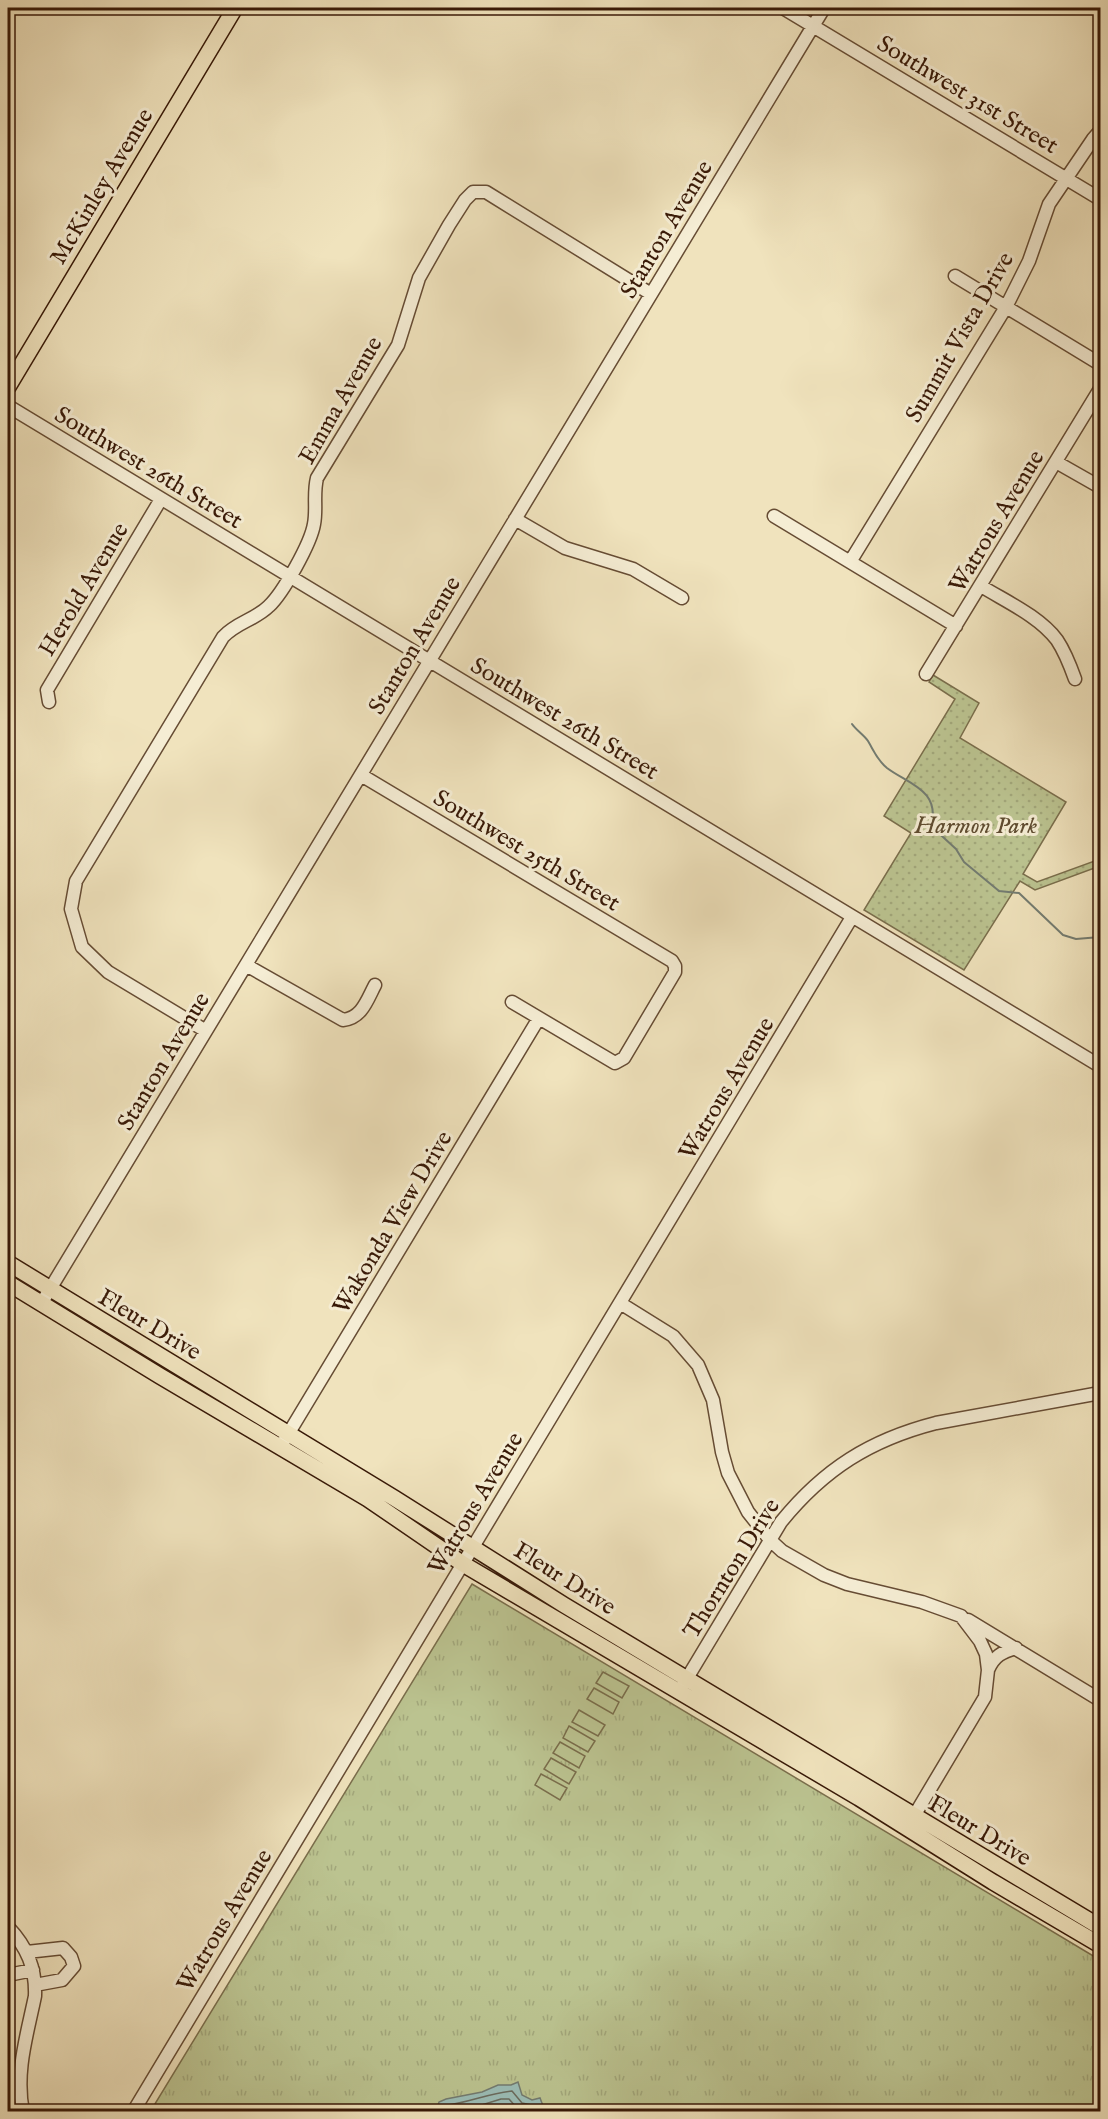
<svg xmlns="http://www.w3.org/2000/svg" width="1108" height="2119" font-family="'IM FELL English',serif">
	<style>
		.grass { fill: url(#grass-tufts); stroke: #7a6e4c; stroke-width: 1.5 }
		.park { fill: url(#park-dots); stroke: #7a6e4c; stroke-width: 1.5 }
		.pitch { fill: #bbc390; stroke: #7a6e4c; stroke-width: 1.5 }
		.water { fill: #9bbdb6; stroke: #737b70; stroke-width: 1.5 }
		.lines { fill: none; stroke-linecap: round; stroke-linejoin: round }
		.shore { stroke: #6a6b5e; stroke-width: 1.5 }
		.stream { stroke: #737b70; stroke-width: 2 }
		.minor-casing { stroke: #664c34; stroke-width: 15 }
		.major-casing { stroke: #381907; stroke-width: 18 }
		.minor { stroke: #f5edd4; stroke-width: 12 }
		.major { stroke: #f0e3bd; stroke-width: 15 }
		.labels { text-anchor: middle; stroke-width: 6; stroke-linejoin: round; paint-order: stroke }
		.street-label { font-size: 24px; fill: #381907; stroke: #f5edd4 }
		.park-label { font-size: 24px; font-style: italic; fill: #5f4c30; stroke: #f5edd4 }
	</style>
	<defs>
		<pattern id="grass-tufts" width="24" height="20" patternUnits="userSpaceOnUse" patternTransform="scale(1.5)"><rect width="24" height="20" fill="#bbc390"/><path d="M3 7l-1-3M5 7V3M7 7l1-3M15 17l-1-3M17 17v-4M19 17l1-3" fill="none" stroke="#a2a77b"/></pattern>
		<pattern id="park-dots" width="8" height="8" patternUnits="userSpaceOnUse" patternTransform="scale(1.5)"><rect width="8" height="8" fill="#bbc390"/><path d="M2 2h.1M6 6h.1" fill="none" stroke="#a2a77b" stroke-width="1.8" stroke-linecap="round"/></pattern>
	</defs>
	<rect width="100%" height="100%" fill="#f0e3bd"/>
	<filter id="stains"><feTurbulence type="fractalNoise" baseFrequency=".00333" numOctaves="4"/><feColorMatrix values="0 0 0 0 .2 0 0 0 0 .09 0 0 0 0 .02 0 0 0 .5 -.17"/></filter>
	<radialGradient id="worn" r=".72"><stop offset=".6" stop-color="#630" stop-opacity="0"/><stop offset="1" stop-color="#630" stop-opacity=".3"/></radialGradient>
	<path class="grass" d="M472,1584L1100,1960V2111L150,2112Z"/>
	<path class="park" d="M933,675L979,703L960,738L1066,802L1023,874L1037,882L1100,859V866L1035,890L1020,881L964,970L864,910L911,833L884,816L955,699L929,682Z"/>
	<path class="pitch" d="M603,1672L629,1686L622,1698L596,1683Z
		M594,1688L619,1702L613,1714L587,1699Z
		M579,1710L605,1725L598,1736L572,1722Z
		M569,1726L595,1741L588,1752L563,1738Z
		M560,1742L585,1756L579,1768L553,1753Z
		M551,1758L576,1772L569,1784L544,1769Z
		M541,1774L567,1788L560,1800L535,1785Z"/>
	<path class="water" d="M518,2082L522,2095L532,2100L540,2098L545,2111H436L439,2102L446,2099L482,2092L498,2085H511Z"/>
	<g class="lines">
		<path class="shore" d="M443,2112L445,2106L448,2105C470,2102 490,2093 512,2091L522,2103L536,2106L539,2112
			M453,2112L472,2108L501,2099H509L516,2107L524,2112"/>
		<path class="stream" d="M852,724C856,730 864,735 868,741C874,751 877,760 887,768C908,784 941,790 931,826L956,849L964,862L999,891L1019,893L1063,935L1076,939L1100,937"/>
		<g class="minor-casing">
			<path id="minor" d="M783,8L1100,199
				M955,276L1100,364
				M8,406L1100,1066
				M1056,462L1100,487
				M774,516L956,626
				M515,519L565,548L633,569L682,598
				M850,562L1006,307L1029,261L1049,204L1093,139L1100,131
				M981,586C1005,601 1039,616 1057,640C1065,652 1070,665 1075,679
				M926,674L1100,389
				M49,702L47,690L161,499
				M361,775L672,961L675,966V972L624,1058L615,1063L512,1002
				M246,965L343,1020C362,1018 367,1000 375,985
				M206,1031L108,972L82,947L71,909L76,881L223,637C237,622 255,620 269,606C283,593 311,543 314,524C317,509 313,494 317,478L398,345L419,278L449,225L465,200L473,192H486L651,294
				M620,1303L673,1336L698,1365L713,1400L722,1452L728,1473L748,1512L770,1540L782,1551L824,1575L847,1584L922,1602L961,1616L980,1641L986,1654L988,1670L985,1697L914,1816L906,1818
				M41,1304L824,8
				M284,1441L539,1018
				M968,1620L1100,1700
				M988,1670C994,1656 1002,1652 1016,1648
				M683,1685L781,1522C824,1469 870,1440 936,1423L1100,1393
				M8,1927C27,1947 36,1968 35,1996C27,2035 15,2072 23,2112
				M27,1952L63,1948L71,1957L74,1966L62,1980L35,1985
				M8,1975L33,1970
				M133,2112L852,917"/>
		</g>
		<g class="major-casing">
			<path id="major" d="M8,387L235,8
				M8,1263L394,1498L564,1605L1100,1927
				M8,1283L160,1376L368,1499L463,1564L859,1798L993,1882L1100,1945"/>
		</g>
		<use href="#minor" class="minor"/>
		<use href="#major" class="major"/>
	</g>
	<g class="labels">
		<g class="street-label">
			<text transform="translate(968 94) rotate(31)" y="8">Southwest 31st Street</text>
			<text transform="translate(101 186) rotate(-59)" y="8">McKinley Avenue</text>
			<text transform="translate(666 229) rotate(-59)" y="8">Stanton Avenue</text>
			<text transform="translate(959 337) rotate(-60)" y="8">Summit Vista Drive</text>
			<text transform="translate(340 400) rotate(-60)" y="8">Emma Avenue</text>
			<text transform="translate(149 467) rotate(31)" y="8">Southwest 26th Street</text>
			<text transform="translate(996 521) rotate(-59)" y="8">Watrous Avenue</text>
			<text transform="translate(83 589) rotate(-59)" y="8">Herold Avenue</text>
			<text transform="translate(414 645) rotate(-59)" y="8">Stanton Avenue</text>
			<text transform="translate(565 718) rotate(31)" y="8">Southwest 26th Street</text>
			<text transform="translate(527 850) rotate(31)" y="8">Southwest 25th Street</text>
			<text transform="translate(163 1061) rotate(-59)" y="8">Stanton Avenue</text>
			<text transform="translate(726 1088) rotate(-59)" y="8">Watrous Avenue</text>
			<text transform="translate(392 1222) rotate(-59)" y="8">Wakonda View Drive</text>
			<text transform="translate(150 1324) rotate(31)" y="8">Fleur Drive</text>
			<text transform="translate(475 1503) rotate(-59)" y="8">Watrous Avenue</text>
			<text transform="translate(731 1568) rotate(-58)" y="8">Thornton Drive</text>
			<text transform="translate(565 1578) rotate(32)" y="8">Fleur Drive</text>
			<text transform="translate(980 1830) rotate(31)" y="8">Fleur Drive</text>
			<text transform="translate(224 1920) rotate(-59)" y="8">Watrous Avenue</text>
		</g>
		<g class="park-label">
			<text x="976" y="833">Harmon Park</text>
		</g>
	</g>
	<rect width="1108" height="2119" fill="none" stroke="#f0e3bd" stroke-width="30"/>
	<rect x="9" y="9" width="1090" height="2101" fill="none" stroke="#381907" stroke-width="3"/>
	<rect x="15" y="15" width="1078" height="2089" fill="none" stroke="#381907" stroke-width="1.5"/>
	<rect width="100%" height="100%" filter="url(#stains)"/>
	<rect width="100%" height="100%" fill="url(#worn)"/>
</svg>
